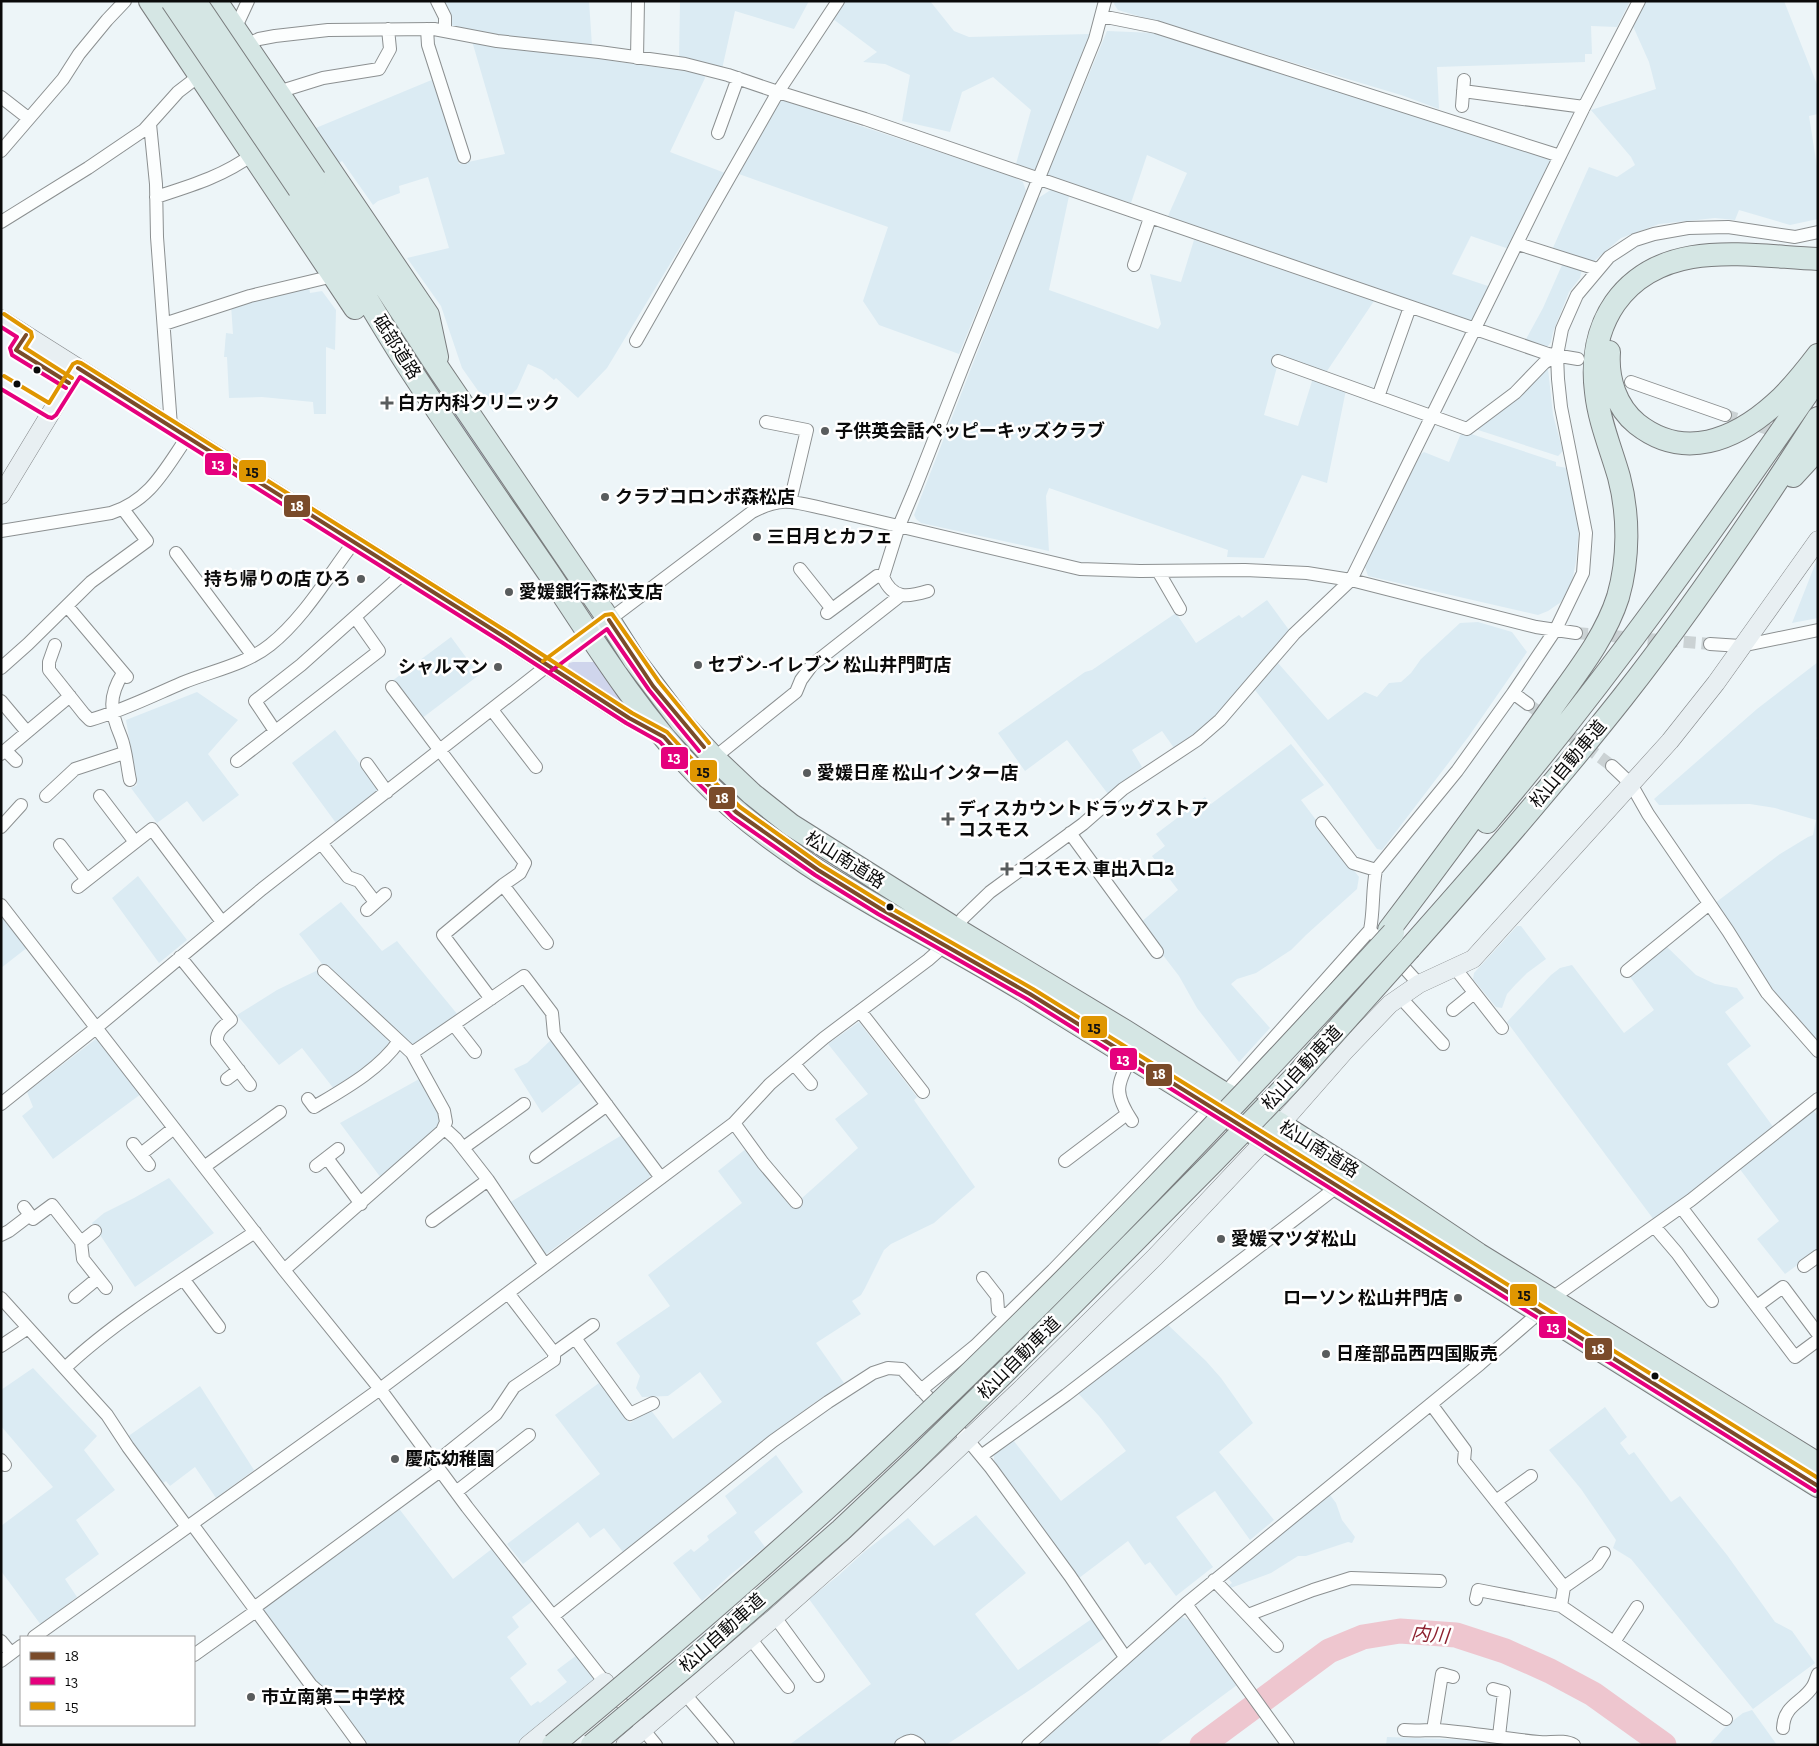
<svg xmlns="http://www.w3.org/2000/svg" width="1819" height="1746" font-family="'Zilla Slab','Noto Sans JP',serif">
	<style>
		.farmland { fill: #dbebf3 }
		.green { fill: #cfd5ec }
		.lines { fill: none; stroke-linecap: round; stroke-linejoin: round }
		.river { stroke: #eec6cf; stroke-width: 25 }
		.street-tunnel { stroke: #cbd2d4; stroke-width: 12; stroke-dasharray: 12 6; stroke-linecap: butt }
		.street-casing { stroke: #8c9091; stroke-width: 14 }
		.secondary-casing { stroke: #838688; stroke-width: 19 }
		.highway-casing { stroke: #7a7d7e; stroke-width: 24 }
		.street { stroke: #fcfefe; stroke-width: 12 }
		.secondary { stroke: #e8eff2; stroke-width: 18 }
		.highway { stroke: #d5e6e4; stroke-width: 22 }
		.highway-bridge-casing { stroke: #7a7d7e; stroke-width: 24; stroke-linecap: butt }
		.highway-bridge { stroke: #d5e6e4; stroke-width: 22 }
		.bus-1-casing { stroke: #fff; stroke-width: 8 }
		.bus-2-casing { stroke: #fff; stroke-width: 8 }
		.bus-3-casing { stroke: #fff; stroke-width: 8 }
		.bus-1 { stroke: #7a4b2a; stroke-width: 4 }
		.bus-2 { stroke: #e5007d; stroke-width: 4 }
		.bus-3 { stroke: #df9601; stroke-width: 4 }
		.bus-dot { fill: #0a0a0a; stroke: #fff; stroke-width: 2 }
		.poi-dot { fill: #595c5d; stroke: #fff; stroke-width: 2 }
		.labels { text-anchor: middle; stroke-width: 5; stroke-linejoin: round; paint-order: stroke }
		.street-label { font-size: 18px; fill: #0a0a0a; stroke: #fff }
		.poi-label { font-size: 18px; font-weight: bold; fill: #0a0a0a; stroke: #fff; text-anchor: start }
		.water-label { font-size: 19px; font-style: italic; fill: #8d212f; stroke: #fff }
		.line-badge { stroke: #fff; stroke-width: 2 }
		.badge-label { font-size: 14px; text-anchor: middle; font-weight: bold; fill: #fff }
		.pale-badge-label { font-size: 14px; text-anchor: middle; font-weight: bold; fill: #111 }
	</style>
	<rect width="100%" height="100%" fill="#edf5f8"/>
	<path class="farmland" d="M441,1H589L592,46L497,36L452,28Z
		M680,1H809L794,29L735,11L722,69L679,59Z
		M846,1H930L954,31L969,37L1090,34L1035,170L1016,164L1031,110L993,77L962,92L950,132L902,121L910,75L885,64L863,62L877,52L833,19Z
		M1115,1H1630L1617,27L1591,26L1592,54H1585V62L1437,67L1439,109L1401,95L1118,10L1114,4Z
		M1644,1H1784L1818,87V114L1809,116L1818,173V219L1790,225L1739,210L1735,220L1715,218L1659,224L1621,238L1592,263L1582,269L1580,278L1569,292L1553,332L1551,342L1548,346L1546,347L1525,341L1543,308L1566,256L1552,250L1589,167L1617,177L1635,165L1631,157L1591,110L1656,89L1649,62L1632,24Z
		M1107,31L1155,33L1204,47L1554,158L1509,249L1471,236L1452,274L1491,287L1474,322L1303,265L1168,216L1187,173L1147,155L1131,203L1091,191L1047,175Z
		M472,41L704,74L705,78L670,152L725,173L607,368L578,398L556,378L554,380L542,370L528,364L517,389L493,412L462,368L441,306L407,258L449,248L428,177L399,186L400,193L378,201L373,205L342,161L336,165L311,130L434,79L459,164L505,154Z
		M782,100L1012,176L1023,182L1026,191L959,354L879,325L863,301L888,227L739,174L777,106Z
		M1052,189L1069,196L1049,290L1158,329L1161,324L1150,274L1181,282L1194,240L1374,301L1325,374L1276,356L1273,366L1277,367L1264,415L1298,426L1313,378L1346,390L1327,483L1302,475L1264,558L1227,557L1228,550L1049,488L1046,496L1049,551L921,523L916,519L914,515L1037,199Z
		M309,286L310,293L322,291L336,310L335,350L326,347V414H314L313,402L262,397L229,398L227,357H224L226,333L233,334L231,305Z
		M1548,368L1553,415L1563,451L1558,456L1472,428Z
		M1462,431L1556,462V466L1567,468L1578,512L1579,528L1576,561L1572,582L1561,602L1548,611L1538,615L1368,576L1365,567L1420,455L1424,452L1449,462Z
		M1818,557V618L1792,623Z
		M1267,600L1289,630L1281,639L1272,654L1216,717L1202,728L1174,748L1162,731L1132,750L1142,767L1108,794L1067,740L1025,771L998,733L1085,672L1092,670L1176,613L1196,643L1239,615L1242,618Z
		M1478,622L1512,632L1527,652L1469,736L1382,850L1377,849L1330,785L1255,690L1278,663L1328,720L1365,692L1377,697L1389,683L1401,682L1411,673L1421,659L1460,623Z
		M451,637L479,675L421,719L392,681Z
		M1818,662V736L1816,738L1818,741V1043L1771,989L1715,903L1780,854L1808,837L1813,835L1816,820L1775,808L1750,804L1659,805L1654,799L1757,709Z
		M197,692L238,720L208,754L239,795L203,822L187,801L157,823L131,788L137,785L126,720Z
		M335,730L379,790L336,823L292,763Z
		M1291,744L1324,785L1301,800L1359,877L1357,889L1306,935L1291,950L1256,973L1237,979L1231,984L1270,1028L1239,1062L1197,1008L1179,976L1139,924L1178,890L1152,856L1165,846L1156,834L1205,797L1211,804Z
		M138,876L187,940L159,963L112,898Z
		M341,902L382,951L397,941L458,1015L411,1047L326,969L299,934Z
		M1,911L28,947L1,968Z
		M1517,926H1521L1546,959L1527,973L1516,984L1507,994L1502,1008L1496,1007L1473,979L1474,973Z
		M1665,945L1696,975L1715,984L1737,988L1744,998L1725,1012L1751,1046L1727,1064L1774,1128L1695,1190L1654,1220L1507,1022L1551,975L1560,968L1572,965L1624,1033L1654,1010L1628,974Z
		M318,970L387,1036L390,1045L386,1051L334,1089L302,1048L279,1065L237,1015L277,990Z
		M859,1022L917,1097L914,1100L975,1187L934,1223L891,1244L884,1250L865,1288L861,1295L852,1301L861,1314L816,1343L844,1383L814,1403L770,1435L623,1552L604,1528L590,1538L578,1522L523,1564L507,1544L600,1474L555,1415L599,1383L630,1423L650,1409L673,1439L722,1402L700,1372L668,1396L642,1397L636,1388L640,1376L616,1343L670,1306L648,1275L742,1203L718,1171L747,1148L792,1207L858,1148L835,1119L868,1094L828,1044Z
		M97,1038L141,1094L53,1159L22,1116L33,1107L27,1092Z
		M553,1038L585,1079L542,1113L514,1069L527,1063Z
		M421,1078L440,1114L441,1120L439,1126L381,1178L340,1123Z
		M1813,1110L1818,1116V1250L1785,1274L1757,1239L1779,1221L1739,1168Z
		M622,1135L651,1173L649,1178L545,1255L509,1203Z
		M169,1178L214,1233L135,1287L92,1223L104,1213L134,1198Z
		M1166,1323L1206,1361L1221,1378L1253,1423L1219,1452L1274,1520L1250,1540L1215,1491L1176,1517L1213,1567L1176,1596L1150,1562L1145,1565L1128,1541L1079,1578L994,1463V1454L1013,1440L1061,1501L1126,1451L1099,1416L1076,1391Z
		M33,1368L97,1436L84,1450L115,1490L76,1520L99,1554L65,1579L77,1597L41,1625L1,1571V1526L53,1487L1,1426V1390Z
		M200,1386L254,1470L216,1498L195,1467L170,1486L166,1481L160,1485L127,1437Z
		M1605,1407L1627,1437L1620,1443L1629,1455L1634,1452L1671,1502L1680,1496L1727,1555L1775,1622L1792,1631L1815,1663L1753,1709L1631,1559L1613,1548L1616,1540L1581,1489L1549,1450Z
		M776,1455L803,1492L754,1532L765,1547L730,1575L702,1601L673,1563L691,1549L694,1552L709,1540L707,1536L737,1513L725,1496Z
		M1330,1495L1336,1503L1342,1520L1355,1537L1352,1543L1348,1542L1306,1556H1298L1271,1573L1228,1589L1226,1587L1232,1583L1227,1577Z
		M397,1506L453,1579L493,1548L534,1600L512,1617L519,1627L507,1637L527,1664L510,1678L531,1706L538,1701L540,1703L567,1682L557,1670L577,1655L598,1682L524,1745H366L312,1682L261,1607Z
		M976,1515L1026,1573L975,1614L1018,1670L1093,1618L1106,1637L1033,1688L946,1745H923L913,1734L894,1745H789L871,1684L809,1599L839,1575L864,1552L908,1518L934,1546Z
		M1182,1617L1191,1621L1237,1685L1156,1745H1039L1170,1625Z
		M1752,1710L1777,1745L1710,1744L1726,1726L1743,1713Z
		M1387,1737L1470,1740L1509,1745H1386Z"/>
	<path class="green" d="M414,350L502,482L500,483L496,481L412,352Z
		M573,662H598L633,712L567,669L569,663Z"/>
	<g class="lines">
		<path class="river" d="M1202,1745L1329,1651L1363,1637L1400,1631L1456,1635L1505,1651L1550,1671L1593,1694L1664,1745"/>
		<path class="street-tunnel" d="M1725,415L1808,442
			M1576,633L1710,644
			M1528,704L1612,766"/>
		<g class="street-casing">
			<path id="street" d="M437,1L445,17V31
				M1101,16L1156,27L1560,156
				M235,29L248,1
				M427,29L428,45L464,157
				M241,47L259,39L275,36L328,30L434,29L497,41L599,52L685,64L728,75L778,92L865,119L1548,354L1578,359
				M637,58L638,1
				M1463,91L1584,107
				M278,92L323,78L379,69L390,49L388,29
				M1,97L28,118
				M1462,106L1464,80
				M150,124L156,184L157,237L171,426
				M718,133L738,78
				M1,151L63,79L79,54L107,20L125,1
				M156,197C190,186 224,176 253,154
				M1,222L88,168L144,130L178,92L204,72
				M1518,244L1597,269
				M1134,265L1150,218
				M164,324L250,296L325,278L332,273
				M636,341L778,92L838,1
				M1278,361L1467,429L1515,393L1544,363L1557,355
				M1631,382L1725,415
				M1378,397L1410,307
				M766,422L807,430L790,502
				M1,531L111,513C151,500 165,469 188,436
				M176,553L253,656
				M800,569L832,609
				M1158,571L1180,609
				M928,591C908,597 893,600 883,577L899,526L915,488L963,366L1095,39L1105,1
				M67,606L127,677
				M827,613L877,576L883,577
				M609,620L752,512C783,496 794,502 826,509L1080,569L1140,571L1245,570L1307,573L1351,580L1536,627L1576,633
				M1710,644L1741,646L1818,630
				M55,645L49,662V670L84,714L90,720C122,711 152,696 182,683C211,671 245,665 270,645C304,618 328,576 354,542
				M1,668L28,644L91,582L147,541L126,513L125,509
				M123,673C108,697 110,711 121,737C126,749 127,766 130,780
				M392,687L525,863L520,873L503,885
				M1513,693L1528,704
				M1,701L27,732
				M492,710L536,767
				M275,731L255,701L301,665L404,573
				M6,751L16,761
				M1,754L70,696
				M237,761L379,651L355,617
				M709,762L796,692L801,680L812,665L901,595
				M367,764L387,792
				M1612,766L1631,784L1648,814L1728,931L1767,993L1818,1051
				M46,796L75,769L124,753
				M100,796L135,842
				M1322,823L1353,863L1376,870
				M1,827L21,805
				M1070,833L1157,952
				M321,843L348,877L359,881L375,902
				M60,845L87,880
				M78,887L152,829L222,922
				M1,905L284,1270L380,1389L467,1507L607,1685L656,1745
				M367,910L385,894
				M180,957L231,1020C223,1027 216,1031 217,1042L250,1085
				M1455,968L1502,1028
				M1627,971L1709,904
				M1419,984L1370,930C1374,910 1372,890 1376,870L1457,771L1513,693L1556,629L1583,573L1586,533L1561,407L1558,379L1557,355L1562,329L1577,295L1609,257L1635,240L1654,234L1688,228L1728,227L1795,237L1818,232
				M1400,997L1443,1044
				M491,999L443,935L503,885L547,943
				M1453,1010L1474,993
				M860,1011L923,1092
				M454,1025L475,1052
				M412,1053L524,976L552,1013L554,1034L661,1178
				M1131,1058C1116,1085 1114,1094 1132,1121
				M794,1064L811,1084
				M227,1079L239,1070
				M1232,1085L1370,930
				M308,1099L314,1107C344,1089 379,1070 399,1041
				M1,1104L96,1028L262,889L547,666
				M734,1123L763,1163L796,1202
				M444,1128L456,1139L488,1180L545,1265
				M133,1144L149,1165
				M463,1148L524,1104
				M141,1154L174,1128
				M536,1157L607,1105
				M327,1158L361,1204
				M1065,1161L1127,1114
				M316,1166L338,1149
				M204,1167L280,1112
				M24,1207L33,1219L52,1205L81,1242L83,1259L106,1288
				M1681,1207L1795,1357L1818,1340
				M432,1221L488,1180
				M1654,1226L1677,1253L1712,1301
				M1,1235L9,1231L30,1215
				M81,1242L95,1231
				M1804,1266L1818,1256
				M284,1270L442,1131L446,1122L444,1111L412,1053L324,971
				M983,1278L997,1296L998,1310L1005,1316
				M184,1280L219,1327
				M508,1293L554,1353
				M75,1297L98,1278
				M1,1298L107,1415L128,1447L187,1527
				M1757,1306L1783,1287L1818,1334
				M575,1338L630,1414L653,1403
				M1,1346L28,1328
				M65,1368C119,1317 192,1274 255,1232
				M921,1390L975,1346L1053,1270L1201,1117
				M1431,1404L1465,1450L1464,1461L1564,1587L1561,1606
				M981,1456L1066,1395L1342,1183
				M1,1460L5,1465
				M435,1463L496,1414L514,1387L554,1360V1353L593,1325
				M456,1492L529,1435
				M1496,1501L1531,1476
				M192,1524L311,1685L325,1697L360,1745
				M1214,1580L1277,1646
				M1564,1587L1597,1564L1604,1553
				M1476,1599L1478,1590L1561,1606L1726,1719
				M1186,1604L1288,1745
				M254,1608L440,1471
				M1248,1615L1313,1590L1351,1578L1440,1581
				M553,1616L773,1441L828,1402L873,1373L888,1368L902,1369L967,1439L991,1468L1070,1576L1125,1657
				M775,1617L818,1676
				M34,1637L380,1389L734,1123L770,1084L824,1038L928,960L945,945L963,918L990,892L1083,824L1123,789L1197,740L1220,720L1294,634L1351,580L1584,107L1639,1
				M750,1638L788,1687
				M1,1641L11,1653
				M1614,1642L1637,1607
				M194,1655L256,1611
				M1,1661L21,1646
				M1493,1689L1504,1692L1499,1736
				M685,1694L728,1745
				M1783,1728C1784,1704 1803,1703 1813,1686C1815,1683 1816,1678 1818,1674
				M1404,1730C1415,1731 1425,1730 1435,1730C1470,1732 1505,1739 1539,1742C1550,1743 1564,1739 1574,1745
				M1433,1730L1442,1674L1453,1677
				M901,1745C908,1740 912,1739 919,1745
				M1028,1745L1186,1604L1480,1364L1540,1312L1551,1299L1691,1200L1818,1099"/>
		</g>
		<g class="secondary-casing">
			<path id="secondary" d="M1,319L506,638L629,718L660,735
				M1,495L78,368
				M547,666L609,620
				M528,1745L605,1682
				M625,1745L775,1617L856,1545L1020,1390L1155,1257L1287,1117L1344,1052L1390,1004L1419,984L1473,959L1670,741L1716,683L1818,540"/>
		</g>
		<g class="highway-casing">
			<path id="highway" d="M150,1L355,308
				M216,1L428,315L437,357
				M315,179L440,371L609,620L635,661L681,722L714,758L752,794L791,825L956,929L1125,1031L1220,1091L1280,1124L1356,1172L1478,1254L1818,1464
				M299,189C339,249 373,312 412,372C457,441 504,508 550,575C595,643 639,714 696,773C790,872 921,926 1036,998C1297,1160 1557,1323 1818,1486
				M1609,352C1607,379 1616,407 1637,424C1684,461 1735,440 1775,404C1791,390 1805,372 1818,355
				M1793,476L1818,449
				M1487,822C1607,681 1713,530 1818,378
				M1389,930C1443,859 1495,788 1546,716C1572,678 1604,641 1618,597C1629,559 1629,515 1619,477C1611,449 1599,421 1596,392C1592,361 1597,329 1615,303C1662,237 1748,256 1818,259
				M1410,948C1483,866 1555,783 1623,697C1693,608 1757,513 1818,418"/>
		</g>
		<use href="#street" class="street"/>
		<use href="#secondary" class="secondary"/>
		<use href="#highway" class="highway"/>
		<g class="highway-bridge-casing">
			<path id="highway-bridge" d="M172,1L299,189
				M195,1L315,179
				M553,1745C670,1647 786,1548 897,1443C1070,1280 1233,1108 1393,933
				M592,1745L692,1661L841,1530L913,1462L1002,1375L1214,1161L1294,1078L1410,948"/>
		</g>
		<use href="#highway-bridge" class="highway-bridge"/>
		<g class="bus-1-casing">
			<path id="bus-1" d="M26,335L16,350L69,383
				M78,368L506,638L629,718L664,737L696,773L736,812L818,870L881,909L1030,994L1818,1486
				M609,620L653,686L704,747"/>
		</g>
		<g class="bus-2-casing">
			<path id="bus-2" d="M1,327L17,337L10,348L12,355L66,388
				M1,389L48,417L52,418L56,415L80,377L503,643L626,723L660,742L692,777L732,817L815,875L878,914L1027,999L1815,1491
				M551,671L607,629L649,690L699,751"/>
		</g>
		<g class="bus-3-casing">
			<path id="bus-3" d="M4,314L31,332L32,337L25,348L72,378
				M4,376L49,403L73,364L77,362L81,363L509,633L632,713L667,732L701,769L740,807L821,865L884,904L1033,989L1818,1478
				M543,661L605,615L612,614L659,682L709,743"/>
		</g>
		<use href="#bus-1" class="bus-1"/>
		<use href="#bus-2" class="bus-2"/>
		<use href="#bus-3" class="bus-3"/>
	</g>
	<g class="bus-dot">
		<circle cx="37" cy="370" r="4.5"/>
		<circle cx="17" cy="384" r="4.5"/>
		<circle cx="890" cy="907" r="4.5"/>
		<circle cx="1655" cy="1376" r="4.5"/>
	</g>
	<g class="poi-dot">
		<path d="M384.5 395.5h5v5h5v5h-5v5h-5v-5h-5v-5h5z"/>
		<circle cx="825" cy="431" r="5"/>
		<circle cx="605" cy="497" r="5"/>
		<circle cx="757" cy="537" r="5"/>
		<circle cx="361" cy="579" r="5"/>
		<circle cx="509" cy="592" r="5"/>
		<circle cx="698" cy="665" r="5"/>
		<circle cx="498" cy="667" r="5"/>
		<circle cx="807" cy="773" r="5"/>
		<path d="M945.5 811.5h5v5h5v5h-5v5h-5v-5h-5v-5h5z"/>
		<path d="M1004.5 861.5h5v5h5v5h-5v5h-5v-5h-5v-5h5z"/>
		<circle cx="1221" cy="1239" r="5"/>
		<circle cx="1458" cy="1298" r="5"/>
		<circle cx="1326" cy="1354" r="5"/>
		<circle cx="395" cy="1459" r="5"/>
		<circle cx="251" cy="1697" r="5"/>
	</g>
	<g class="labels">
		<g class="street-label">
			<text transform="translate(397 347) rotate(58)" y="6">砥部道路</text>
			<text transform="translate(1568 764) rotate(-50)" y="6">松山自動車道</text>
			<text transform="translate(845 860) rotate(32)" y="6">松山南道路</text>
			<text transform="translate(1302 1068) rotate(-47)" y="6">松山自動車道</text>
			<text transform="translate(1319 1149) rotate(32)" y="6">松山南道路</text>
			<text transform="translate(1019 1358) rotate(-45)" y="6">松山自動車道</text>
			<text transform="translate(722 1633) rotate(-42)" y="6">松山自動車道</text>
		</g>
		<g class="poi-label">
			<text x="398" y="409">白方内科クリニック</text>
			<text x="835" y="437">子供英会話ペッピーキッズクラブ</text>
			<text x="615" y="503">クラブコロンボ森松店</text>
			<text x="767" y="543">三日月とカフェ</text>
			<text x="351" y="585" text-anchor="end">持ち帰りの店 ひろ</text>
			<text x="519" y="598">愛媛銀行森松支店</text>
			<text x="708" y="671">セブン-イレブン 松山井門町店</text>
			<text x="488" y="673" text-anchor="end">シャルマン</text>
			<text x="817" y="779">愛媛日産 松山インター店</text>
			<text x="958" y="815">ディスカウントドラッグストア<tspan x="958" dy="21">コスモス</tspan></text>
			<text x="1017" y="875">コスモス 車出入口2</text>
			<text x="1231" y="1245">愛媛マツダ松山</text>
			<text x="1448" y="1304" text-anchor="end">ローソン 松山井門店</text>
			<text x="1336" y="1360">日産部品西四国販売</text>
			<text x="405" y="1465">慶応幼稚園</text>
			<text x="261" y="1703">市立南第二中学校</text>
		</g>
		<g class="water-label">
			<text transform="translate(1430 1634) rotate(5)" y="7">内川</text>
		</g>
	</g>
	<g class="line-badge">
		<rect x="204" y="452" width="28" height="24" rx="5" fill="#e5007d"/>
		<rect x="238" y="459" width="29" height="24" rx="5" fill="#df9601"/>
		<rect x="283" y="494" width="28" height="24" rx="5" fill="#7a4b2a"/>
		<rect x="660" y="746" width="29" height="24" rx="5" fill="#e5007d"/>
		<rect x="689" y="759" width="29" height="24" rx="5" fill="#df9601"/>
		<rect x="708" y="786" width="28" height="24" rx="5" fill="#7a4b2a"/>
		<rect x="1080" y="1015" width="28" height="24" rx="5" fill="#df9601"/>
		<rect x="1109" y="1047" width="29" height="24" rx="5" fill="#e5007d"/>
		<rect x="1145" y="1063" width="28" height="24" rx="5" fill="#7a4b2a"/>
		<rect x="1509" y="1283" width="29" height="24" rx="5" fill="#df9601"/>
		<rect x="1538" y="1315" width="29" height="24" rx="5" fill="#e5007d"/>
		<rect x="1584" y="1337" width="29" height="24" rx="5" fill="#7a4b2a"/>
	</g>
	<g class="badge-label">
		<text x="218" y="469">13</text>
		<text x="297" y="511">18</text>
		<text x="674" y="762">13</text>
		<text x="722" y="803">18</text>
		<text x="1123" y="1064">13</text>
		<text x="1159" y="1079">18</text>
		<text x="1553" y="1332">13</text>
		<text x="1598" y="1354">18</text>
	</g>
	<g class="pale-badge-label">
		<text x="252" y="476">15</text>
		<text x="703" y="776">15</text>
		<text x="1094" y="1032">15</text>
		<text x="1524" y="1299">15</text>
	</g>
	<rect width="1819" height="1746" fill="none" stroke="#0a0a0a" stroke-width="5"/>
	<rect x="20" y="1636" width="175" height="90" fill="#ffffff" stroke="#9d9d9d"/>
	<rect x="30" y="1652" width="25" height="8" fill="#7a4b2a" stroke="#9d9d9d"/>
	<text x="65" y="1661" font-size="15" fill="#0a0a0a">18</text>
	<rect x="30" y="1677" width="25" height="8" fill="#e5007d" stroke="#9d9d9d"/>
	<text x="65" y="1686" font-size="15" fill="#0a0a0a">13</text>
	<rect x="30" y="1702" width="25" height="8" fill="#df9601" stroke="#9d9d9d"/>
	<text x="65" y="1711" font-size="15" fill="#0a0a0a">15</text>
</svg>
